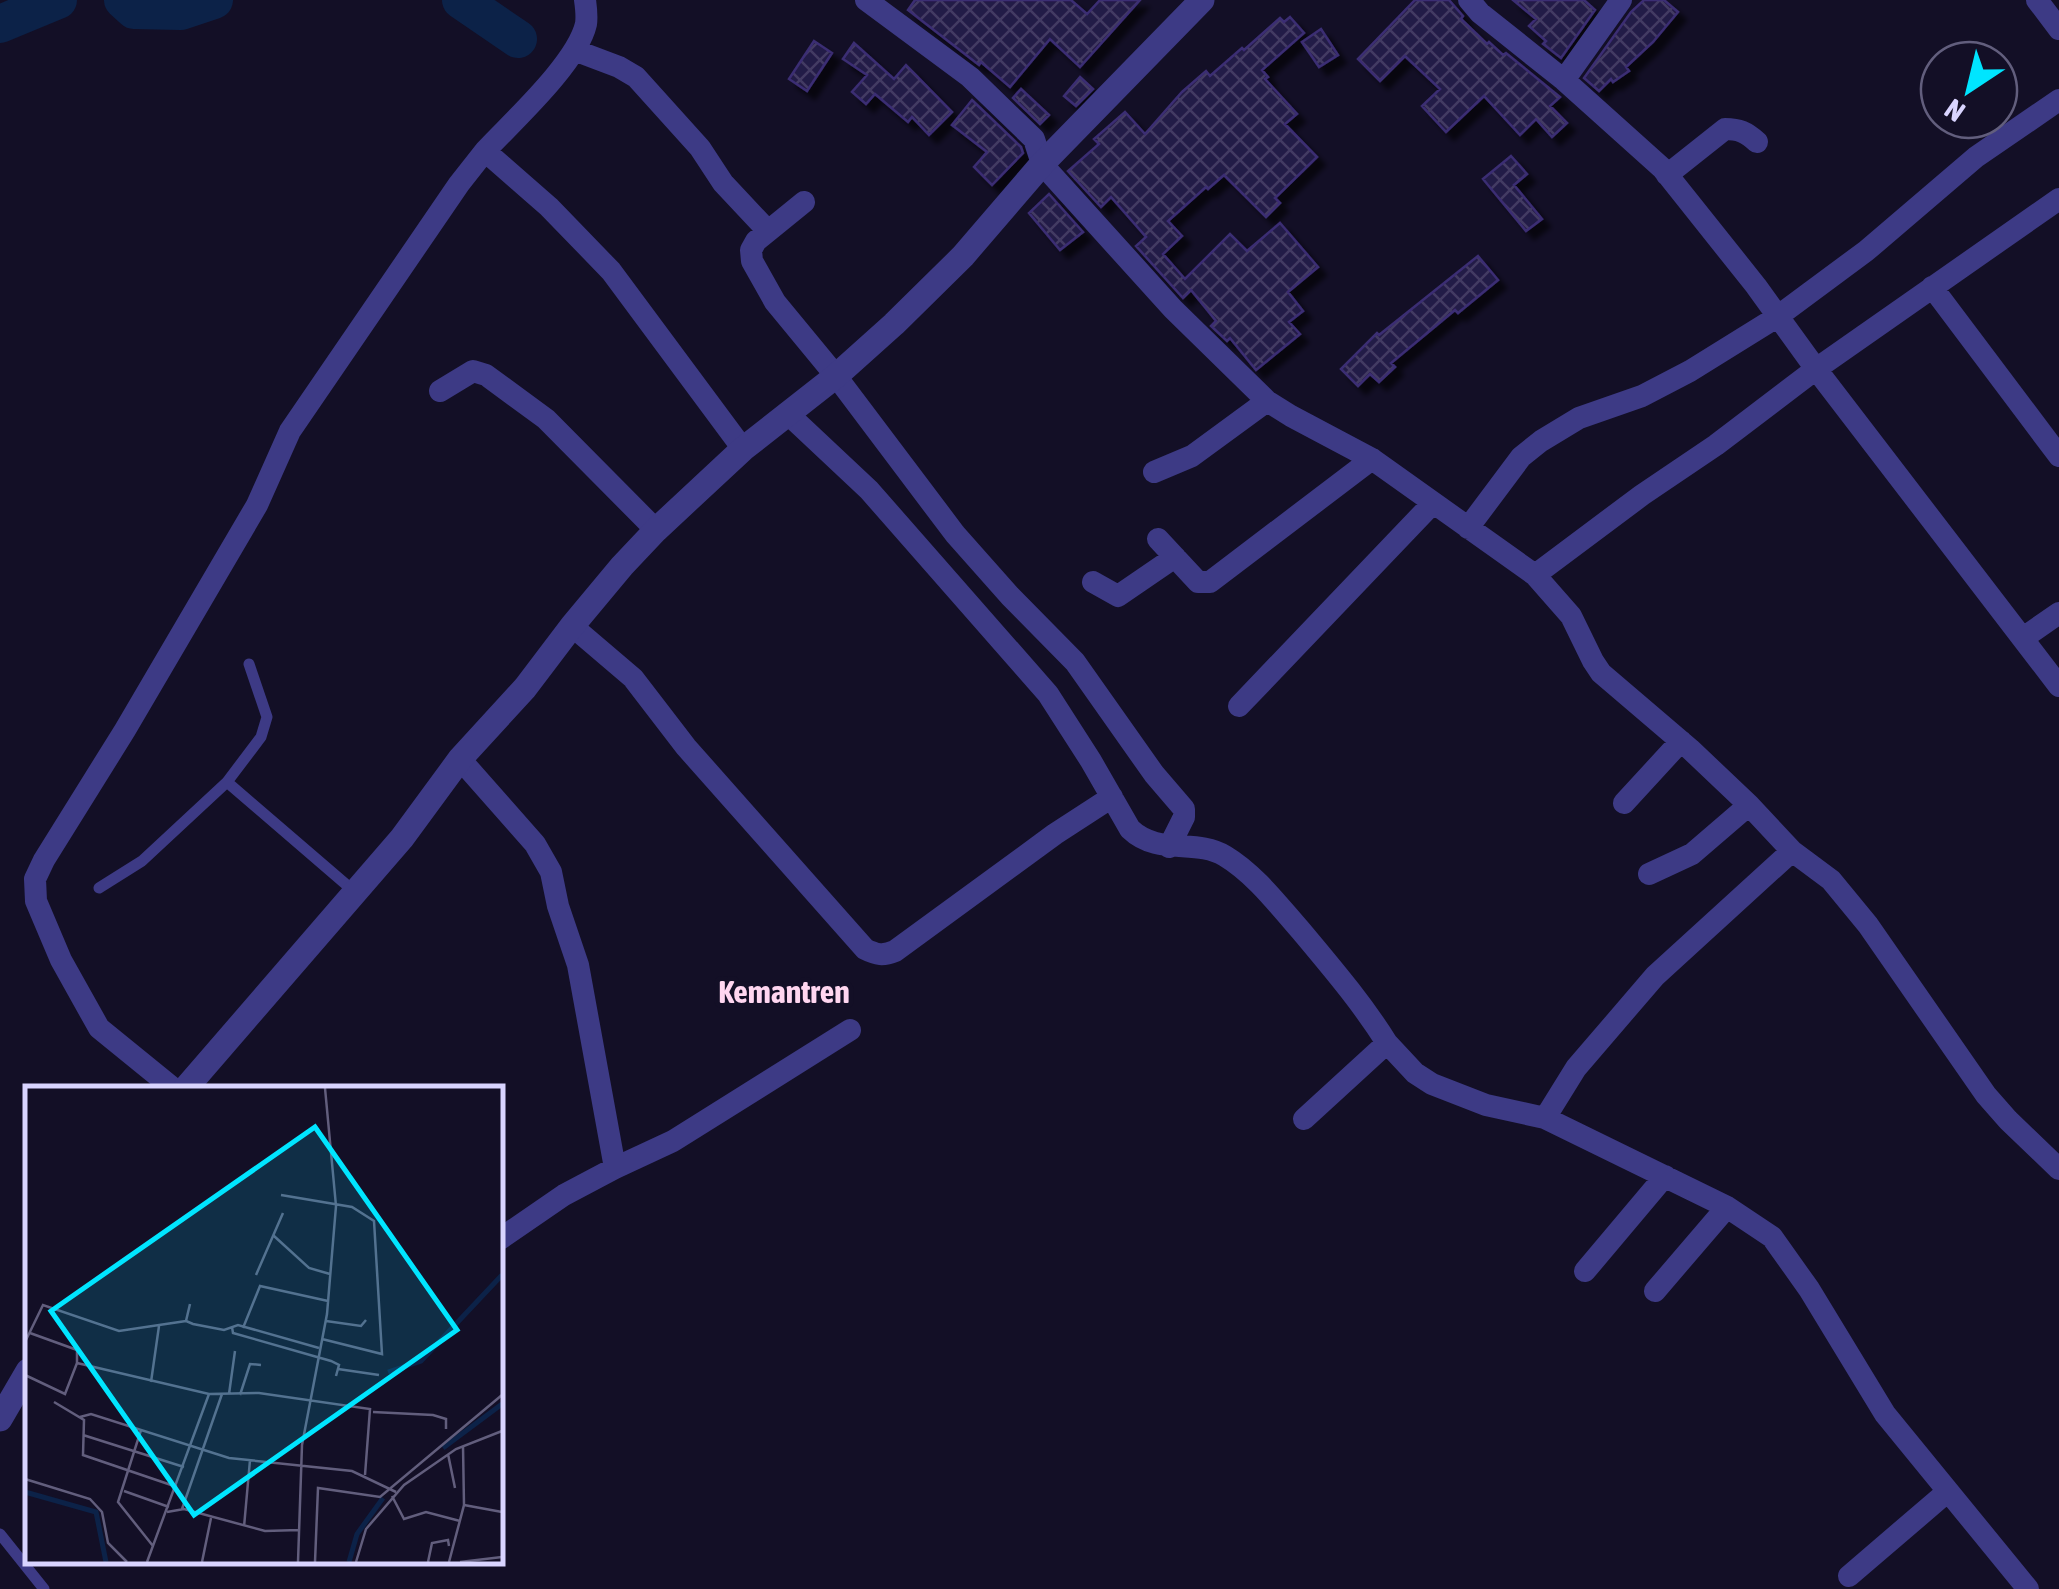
<svg xmlns="http://www.w3.org/2000/svg" width="2059" height="1589" font-family="'Asap Condensed',sans-serif">
	<style>
		.lines { fill: none; stroke-linecap: round; stroke-linejoin: round }
		.river { stroke: #0c2248; stroke-width: 38 }
		.building { fill: url(#building-cross-hatch); stroke: #3b2d73; stroke-width: 2.5; filter: url(#shadow) }
		.service { stroke: #3d3a85; stroke-width: 11 }
		.minor { stroke: #3d3a85; stroke-width: 22 }
		.tertiary { stroke: #3d3a85; stroke-width: 25 }
		.labels { text-anchor: middle; stroke-width: 10; stroke-linejoin: round; paint-order: stroke }
		.quarter-label { font-size: 32px; font-weight: bold; fill: #ffd6f0; stroke: #130f26 }
		.inset-river { fill: none; stroke: #0c2248; stroke-width: 5 }
		.inset-road { fill: none; stroke: #625e7d; stroke-width: 2.5 }
		.view { fill: #00e5ff; fill-opacity: 0.15; stroke: #00e5ff; stroke-width: 5 }
		.inset-edge { fill: none; stroke: #d9d4ff; stroke-width: 5 }
	</style>
	<defs>
		<pattern id="building-cross-hatch" width="8" height="8" patternUnits="userSpaceOnUse" patternTransform="scale(2.5)"><rect width="8" height="8" fill="#241b47"/><path d="M0 0l8 8M0 8l8-8" fill="none" stroke="#433b63"/></pattern>
		<filter id="shadow"><feDropShadow dx="8" dy="8" stdDeviation="2.5" flood-color="#0009"/></filter>
	</defs>
	<rect width="100%" height="100%" fill="#130f26"/>
	<g class="lines">
		<path class="river" d="M123,0L134,10L181,11L214,0
			M461,0L518,39
			M0,24L58,0"/>
	</g>
	<path class="building" d="M915,0H1071L1087,14L1100,0H1140L1080,67L1050,39L1010,87L981,62L979,65L908,10Z
		M1415,0H1449L1463,16L1461,19L1487,44L1489,42L1503,55L1506,53L1560,97L1550,106L1567,123L1552,137L1536,119L1520,135L1484,96L1446,132L1422,106L1440,89L1405,56L1380,81L1358,59Z
		M1513,0H1584L1595,10L1561,58L1543,44L1546,41L1529,26L1536,19Z
		M1644,0H1664L1678,12L1653,42L1626,67L1629,71L1613,82L1611,79L1599,91L1584,78L1631,12Z
		M1290,17L1304,33L1262,70L1268,77L1265,79L1297,114L1285,124L1317,157L1275,198L1280,203L1266,217L1224,175L1208,189L1206,187L1168,221L1182,236L1163,254L1185,279L1230,234L1247,251L1280,223L1318,267L1288,292L1303,311L1289,322L1300,334L1256,370L1230,338L1227,341L1211,326L1216,321L1191,290L1183,298L1136,246L1146,237L1111,197L1101,207L1068,171L1099,144L1094,139L1125,112L1145,134L1182,92L1206,71L1210,76L1242,48L1244,50L1280,18L1284,22Z
		M1321,29L1338,55L1319,67L1302,42Z
		M814,41L832,53L807,91L789,79Z
		M854,43L894,79L906,65L952,112L929,135L912,117L908,122L875,94L866,104L852,92L867,75L843,59Z
		M1080,77L1093,89L1076,106L1064,96Z
		M1021,89L1049,115L1040,124L1013,98Z
		M972,100L1021,147L1023,153L992,185L974,167L987,152L952,125Z
		M1511,156L1527,174L1514,185L1542,219L1526,231L1483,179Z
		M1049,194L1083,232L1060,250L1029,213Z
		M1478,256L1498,280L1458,313L1455,310L1391,363L1395,367L1379,382L1370,374L1358,386L1341,369L1377,333L1379,335Z"/>
	<g class="lines">
		<path class="service" d="M227,782L356,893
			M99,888L142,861L227,782L261,737L267,717L249,664
			M0,1534L44,1589"/>
		<path class="minor" d="M866,0L970,77L1034,139L1042,164L1173,309L1267,401L1291,416L1372,459L1535,575L1571,616L1593,661L1601,673L1690,749L1749,805L1792,851L1831,880L1868,925L1986,1095L2008,1120L2059,1169
			M1469,0L1480,13L1564,80L1662,168L1756,286L1816,369L2059,686
			M2037,0L2059,29
			M574,50L619,67L636,77L700,148L723,183L768,231
			M1564,80L1621,0
			M485,151C513,121 577,63 586,24C587,17 586,7 585,0
			M1667,175L1725,129C1739,129 1746,132 1757,142
			M804,202L756,241L751,250L752,261L775,302L836,376L955,534L1010,596L1075,662L1154,774L1184,809V817L1169,847
			M1932,287L2059,456
			M440,391L473,371L486,375L546,419L656,530
			M787,413L869,490L1048,694L1091,761L1130,829C1158,856 1196,838 1225,856C1255,874 1279,906 1302,932C1332,968 1362,1003 1387,1043L1304,1119
			M1154,472L1192,456L1267,401
			M1468,528L1521,457L1541,441L1579,418L1642,396L1690,371L1777,317L1866,251L1976,157L2059,100
			M1158,539L1198,582H1210L1372,459
			M1535,575L1642,495L1716,445L1816,369L2059,199
			M1093,582L1118,596L1175,557
			M572,626L633,678L686,747L865,949C877,955 883,956 895,951L1055,834L1112,797
			M2023,638L2059,613
			M1239,706L1433,503
			M460,759L535,844L551,872L558,906L578,965L615,1168
			M1624,803L1681,741
			M1649,874L1692,854L1749,805
			M1387,1043L1415,1073L1432,1084L1486,1105L1545,1118L1727,1207L1772,1237L1809,1289L1885,1414L2028,1589
			M174,1089L99,1028L61,960L36,901L35,879L44,860L125,730L257,505L290,431L459,184L485,151L549,207L611,271L743,449
			M1545,1118L1576,1068L1655,976L1792,851
			M500,1239L564,1195L615,1168L673,1141L850,1030
			M1585,1271L1665,1176
			M1655,1291L1727,1207
			M1849,1576L1947,1492"/>
		<path class="tertiary" d="M185,1089L402,838L460,759L525,688L572,626L622,566L656,530L743,449L836,376L894,324L963,256L1042,164L1202,0
			M0,1419L28,1371"/>
	</g>
	<g class="labels">
		<g class="quarter-label">
			<text x="784" y="1003">Kemantren</text>
		</g>
	</g>
	<g transform="translate(25 1086)">
		<rect width="478" height="478" fill="#130f26"/>
		<path class="inset-river" d="M363,286L396,275L477,189M418,362L477,318M0,406L71,426L81,476M324,476L332,448L358,412"/>
		<path class="inset-road" d="M256,109L327,121L349,135L357,268L297,253M249,150L284,182L305,188M231,189L258,127M165,218L161,235L168,238L199,244L213,239L294,262M301,235L336,240L341,234M207,241L208,247L306,275L314,279L311,290M218,242L235,200L303,215M5,247L52,264V277M0,256L18,219L94,245L161,235M313,283L354,289M0,289L40,308L52,277L184,308L234,307L345,323L340,389M126,296L134,240M204,308L210,265M215,309L225,278L236,279M29,316L59,334L58,369L152,401M348,326L408,329L421,333V343M55,331L66,328L204,372L327,385L371,406M116,344L93,416L128,460M58,349L159,381M423,368L430,402M0,393L65,413L77,426L83,457L102,476M99,405L144,421M367,410L379,433L401,426L435,435M439,419L477,426M157,423L197,308M142,426L159,423L240,445L274,444M219,441L225,374M122,476L184,308M177,476L186,432M273,476L277,359L302,228L311,120L300,2M290,476L293,402L355,411L477,309M331,476L341,443L379,399L431,363L477,345M403,476L407,457L423,454L424,460M424,476L439,419L438,360M435,476L477,471"/>
		<path class="view" d="M290,41L432,244L169,429L26,225Z"/>
		<rect width="478" height="478" class="inset-edge"/>
	</g>
	<g transform="translate(1969 90) rotate(215)"><circle r="48" fill="#130f26" stroke="#625e7d" stroke-width="2.5"/>
	<path d="M0-8L18 38L0 25L-18 38Z" fill="#00e5ff"/>
	<text y="-15" font-size="28" font-weight="bold" text-anchor="middle" fill="#d9d4ff">N</text>
	</g>
</svg>
